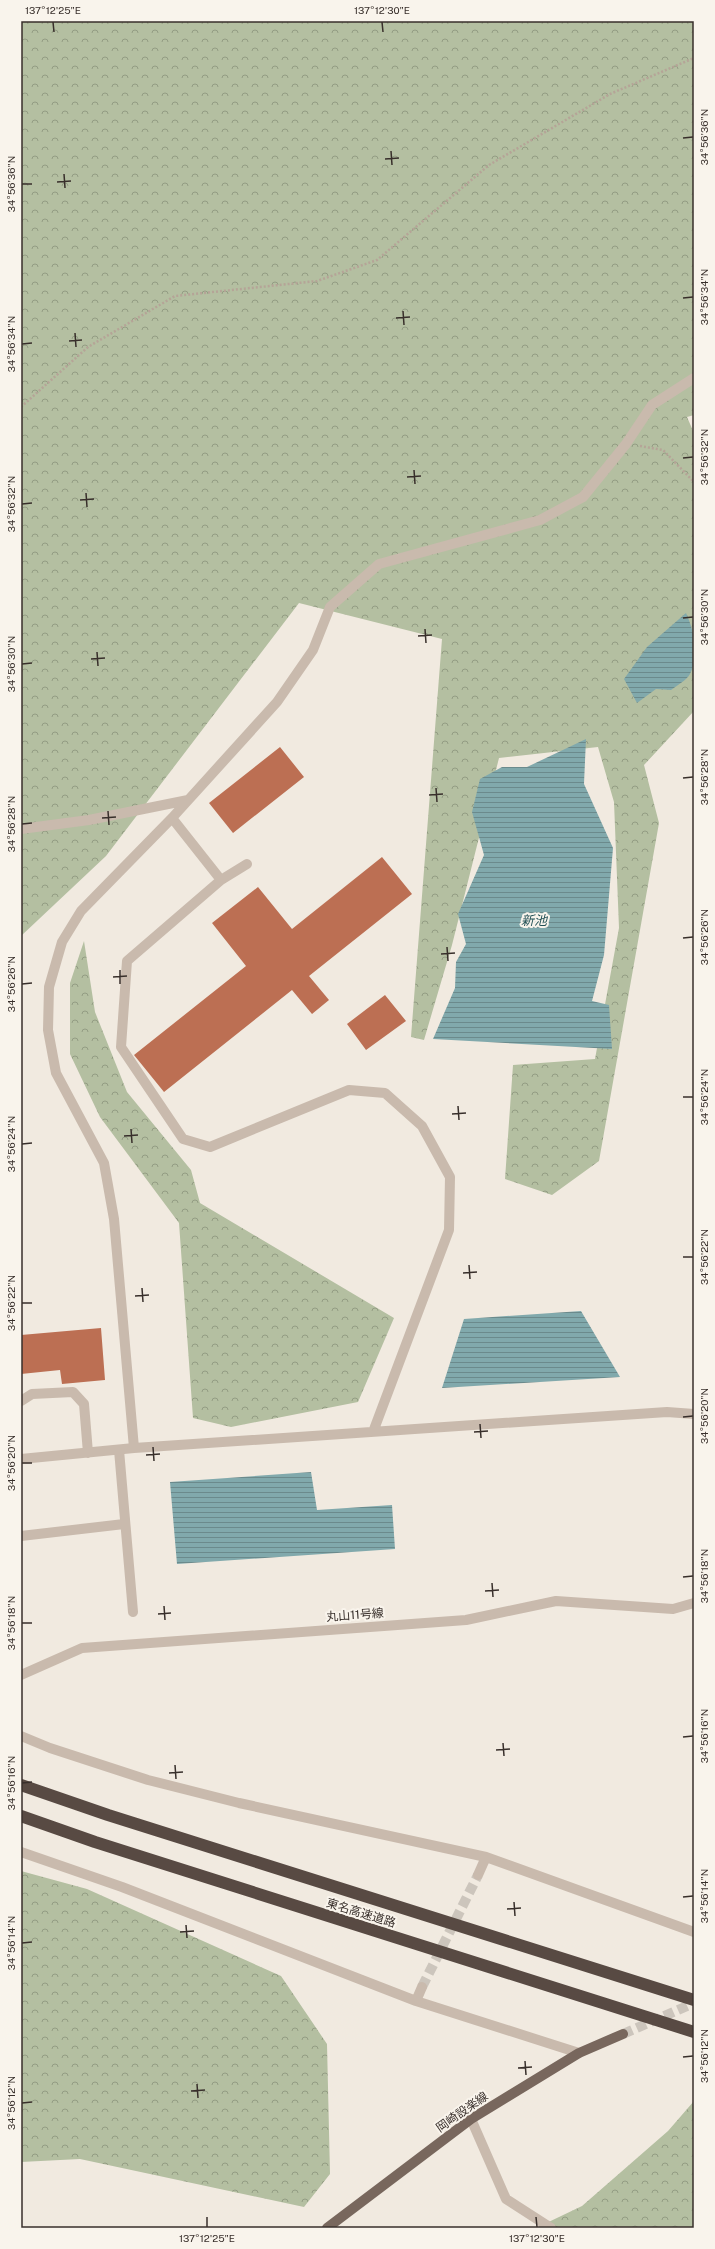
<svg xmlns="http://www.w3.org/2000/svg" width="715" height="2249" font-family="'Public Sans','Noto Sans JP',sans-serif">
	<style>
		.forest { fill: url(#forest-crowns) }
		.water { fill: url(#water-rules) }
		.building { fill: #bc6f53 }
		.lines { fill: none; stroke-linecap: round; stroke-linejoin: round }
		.minor-tunnel { stroke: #ccc5bc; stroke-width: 10; stroke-dasharray: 10 5; stroke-linecap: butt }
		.major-tunnel { stroke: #ccc5bc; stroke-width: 10; stroke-dasharray: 10 5; stroke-linecap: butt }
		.path { stroke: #b5a497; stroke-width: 2.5; stroke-dasharray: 2 2; stroke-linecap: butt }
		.minor { stroke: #c9baad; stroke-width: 10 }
		.major { stroke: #78675d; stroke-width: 10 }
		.highway { stroke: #584a43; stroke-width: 12 }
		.ticks { fill: none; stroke: #382f2b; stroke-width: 1.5 }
		.labels { text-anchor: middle; stroke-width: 4; stroke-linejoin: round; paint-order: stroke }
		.street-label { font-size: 12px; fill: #382f2b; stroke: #f9f4ec }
		.water-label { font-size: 13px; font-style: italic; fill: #235156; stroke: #f9f4ec }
		.neatline { fill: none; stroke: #382f2b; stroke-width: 1.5 }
		.ticks-label { font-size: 10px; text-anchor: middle; fill: #382f2b }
	</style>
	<defs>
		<pattern id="forest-crowns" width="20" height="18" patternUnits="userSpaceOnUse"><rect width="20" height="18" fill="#b4bfa1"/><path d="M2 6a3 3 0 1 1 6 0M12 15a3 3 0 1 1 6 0" fill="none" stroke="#939c83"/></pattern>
		<pattern id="water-rules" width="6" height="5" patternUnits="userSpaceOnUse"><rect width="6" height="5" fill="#81a9ac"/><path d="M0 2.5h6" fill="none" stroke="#6b8a8c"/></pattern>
	</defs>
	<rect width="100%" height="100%" fill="#f1eae0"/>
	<path class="forest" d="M21,21H694V415L687,417L694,433V711L644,765L659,823L599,1161L552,1195L505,1179L513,1065L595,1059L619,928L614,802L598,747L499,758L452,945L424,1040L411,1037L442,639L299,603L106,856L21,936Z
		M84,941L95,1012L127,1092L191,1170L200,1203L394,1318L358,1402L231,1427L193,1418L179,1223L100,1117L70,1054V983Z
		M21,1871L87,1889L281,1976L327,2044L330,2174L304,2207L80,2159L21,2162Z
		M694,2101V2228H536L582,2206L668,2131Z"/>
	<path class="water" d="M686,613C694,631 700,655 690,674C687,680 676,686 671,690L656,689L637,703L624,679L647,647Z
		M586,739L584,784L613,848L604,955L592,1001L609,1005L612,1049L433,1039L455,988L456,962L466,944L458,914L484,855L472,812L480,779L502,767H527Z
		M581,1311L620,1377L442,1388L464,1319Z
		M311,1472L317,1510L392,1505L395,1549L177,1564L170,1482Z"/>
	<path class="building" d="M280,747L304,777L233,833L209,803Z
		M382,857L412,894L309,976L329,1000L312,1014L292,990L164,1092L134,1055L246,966L212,923L258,887L292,929Z
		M385,995L406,1021L366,1050L347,1024Z
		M101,1328L105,1380L62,1384L60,1370L21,1374V1335Z"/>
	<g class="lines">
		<path class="minor-tunnel" d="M422,1987L478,1875"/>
		<path class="major-tunnel" d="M623,2034L694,2003"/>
		<path class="path" d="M21,407L88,347L175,296L317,281L377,260L489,165L610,94L694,58
			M640,446L663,450L694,482"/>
		<path class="minor" d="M172,818L221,880
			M21,829L89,820L188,800
			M247,864L221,880L127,961L121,1047L183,1139L210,1147L349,1090L385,1093L422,1126L450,1177L449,1230L373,1432
			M21,1401L32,1394L73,1392L84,1404L88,1453
			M134,1448L114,1219L104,1163L56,1073L48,1030L49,987L62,942L81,911L172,818L277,702L313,650L330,607L379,564L540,520L583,497L626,444L652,405L694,378
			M119,1450L133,1612
			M21,1459L134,1448L667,1412L694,1414
			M21,1536L124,1524
			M21,1675L82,1648L466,1620L556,1601L673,1609L694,1603
			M21,1736L50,1748L148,1780L239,1803L486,1857L694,1932
			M21,1852L122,1887L416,2001L579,2053
			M478,1875L486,1857
			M416,2001L422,1987
			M471,2119L506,2199L551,2228"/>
		<path class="major" d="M327,2228L471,2119L579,2053L623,2034"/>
		<path class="highway" d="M21,1785L108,1815L694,2000
			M21,1816L95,1842L694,2032"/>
	</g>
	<path class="ticks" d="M53,22L54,32M382,22L383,32M683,138L693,137M391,151L392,165M385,159L399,158M64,174L65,188M57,182L71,181M22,184H32M683,298L693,297M403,311L404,325M396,318L410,317M75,333L76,347M69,341L82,340M22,344L32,343M683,458L693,457M414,470L415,484M407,477L421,476M86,493L87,507M80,500L94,499M22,504L32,503M683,618L693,617M425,629L426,643M418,636L432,635M97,652L98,666M91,659L105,658M22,664L32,663M683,778L693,777M436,788L437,802M429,795L443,794M108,811L109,825M102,818L116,817M22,824L32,823M683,938L693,937M447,947L448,961M441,954L455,953M120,970V984M113,977L127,976M22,984L32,983M683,1097H693M458,1106L459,1120M452,1114L466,1113M131,1129L132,1143M124,1136L138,1135M22,1144L32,1143M683,1257H693M469,1265L470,1279M463,1273L477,1272M142,1288L143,1302M135,1296L149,1295M22,1303H32M683,1417L693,1416M480,1424L481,1438M474,1432L488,1431M153,1447L154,1461M146,1455L160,1454M22,1463H32M683,1577L693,1576M492,1583L493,1597M485,1591L499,1590M164,1606L165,1620M158,1614L171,1613M22,1623H32M683,1737L693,1736M503,1743L504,1756M496,1750L510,1749M175,1765L176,1779M169,1773L183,1772M22,1783L32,1782M683,1897L693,1896M514,1902L515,1916M507,1909L521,1908M186,1925L187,1938M180,1932L194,1931M22,1943L32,1942M683,2057L693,2056M525,2061L526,2075M518,2068L532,2067M197,2084L198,2098M191,2091L205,2090M22,2103L32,2102M207,2217V2227M536,2217L537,2227"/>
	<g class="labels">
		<g class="street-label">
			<text transform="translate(355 1615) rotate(-4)" y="4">丸山11号線</text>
			<text transform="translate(361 1913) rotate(17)" y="4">東名高速道路</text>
			<text transform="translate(462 2112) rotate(-35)" y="4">岡崎設楽線</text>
		</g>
		<g class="water-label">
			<text x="534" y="925">新池</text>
		</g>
	</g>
	<rect width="715" height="2249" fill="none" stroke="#f9f4ec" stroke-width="44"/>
	<rect x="22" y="22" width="671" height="2205" class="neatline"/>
	<g class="ticks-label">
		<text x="53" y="14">137°12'25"E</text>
		<text x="382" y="14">137°12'30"E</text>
		<text transform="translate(704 137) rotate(-90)" y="4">34°56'36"N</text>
		<text transform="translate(11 184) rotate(-90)" y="4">34°56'36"N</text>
		<text transform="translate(704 297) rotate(-90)" y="4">34°56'34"N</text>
		<text transform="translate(11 344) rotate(-90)" y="4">34°56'34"N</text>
		<text transform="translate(704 457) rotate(-90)" y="4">34°56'32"N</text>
		<text transform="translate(11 504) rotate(-90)" y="4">34°56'32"N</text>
		<text transform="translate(704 617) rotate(-90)" y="4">34°56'30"N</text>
		<text transform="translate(11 664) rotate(-90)" y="4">34°56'30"N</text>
		<text transform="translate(704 777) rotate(-90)" y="4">34°56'28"N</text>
		<text transform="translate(11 824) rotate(-90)" y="4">34°56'28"N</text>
		<text transform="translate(704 937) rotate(-90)" y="4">34°56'26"N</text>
		<text transform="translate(11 984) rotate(-90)" y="4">34°56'26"N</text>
		<text transform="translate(704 1097) rotate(-90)" y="4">34°56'24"N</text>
		<text transform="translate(11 1144) rotate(-90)" y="4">34°56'24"N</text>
		<text transform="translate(704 1257) rotate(-90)" y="4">34°56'22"N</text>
		<text transform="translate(11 1303) rotate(-90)" y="4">34°56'22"N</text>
		<text transform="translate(704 1416) rotate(-90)" y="4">34°56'20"N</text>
		<text transform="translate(11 1463) rotate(-90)" y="4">34°56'20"N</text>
		<text transform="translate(704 1576) rotate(-90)" y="4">34°56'18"N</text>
		<text transform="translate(11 1623) rotate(-90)" y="4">34°56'18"N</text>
		<text transform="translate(704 1736) rotate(-90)" y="4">34°56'16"N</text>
		<text transform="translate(11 1783) rotate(-90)" y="4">34°56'16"N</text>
		<text transform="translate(704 1896) rotate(-90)" y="4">34°56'14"N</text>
		<text transform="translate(11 1943) rotate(-90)" y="4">34°56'14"N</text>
		<text transform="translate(704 2056) rotate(-90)" y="4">34°56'12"N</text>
		<text transform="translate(11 2103) rotate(-90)" y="4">34°56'12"N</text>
		<text x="207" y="2242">137°12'25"E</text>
		<text x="537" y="2242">137°12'30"E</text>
	</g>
</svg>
